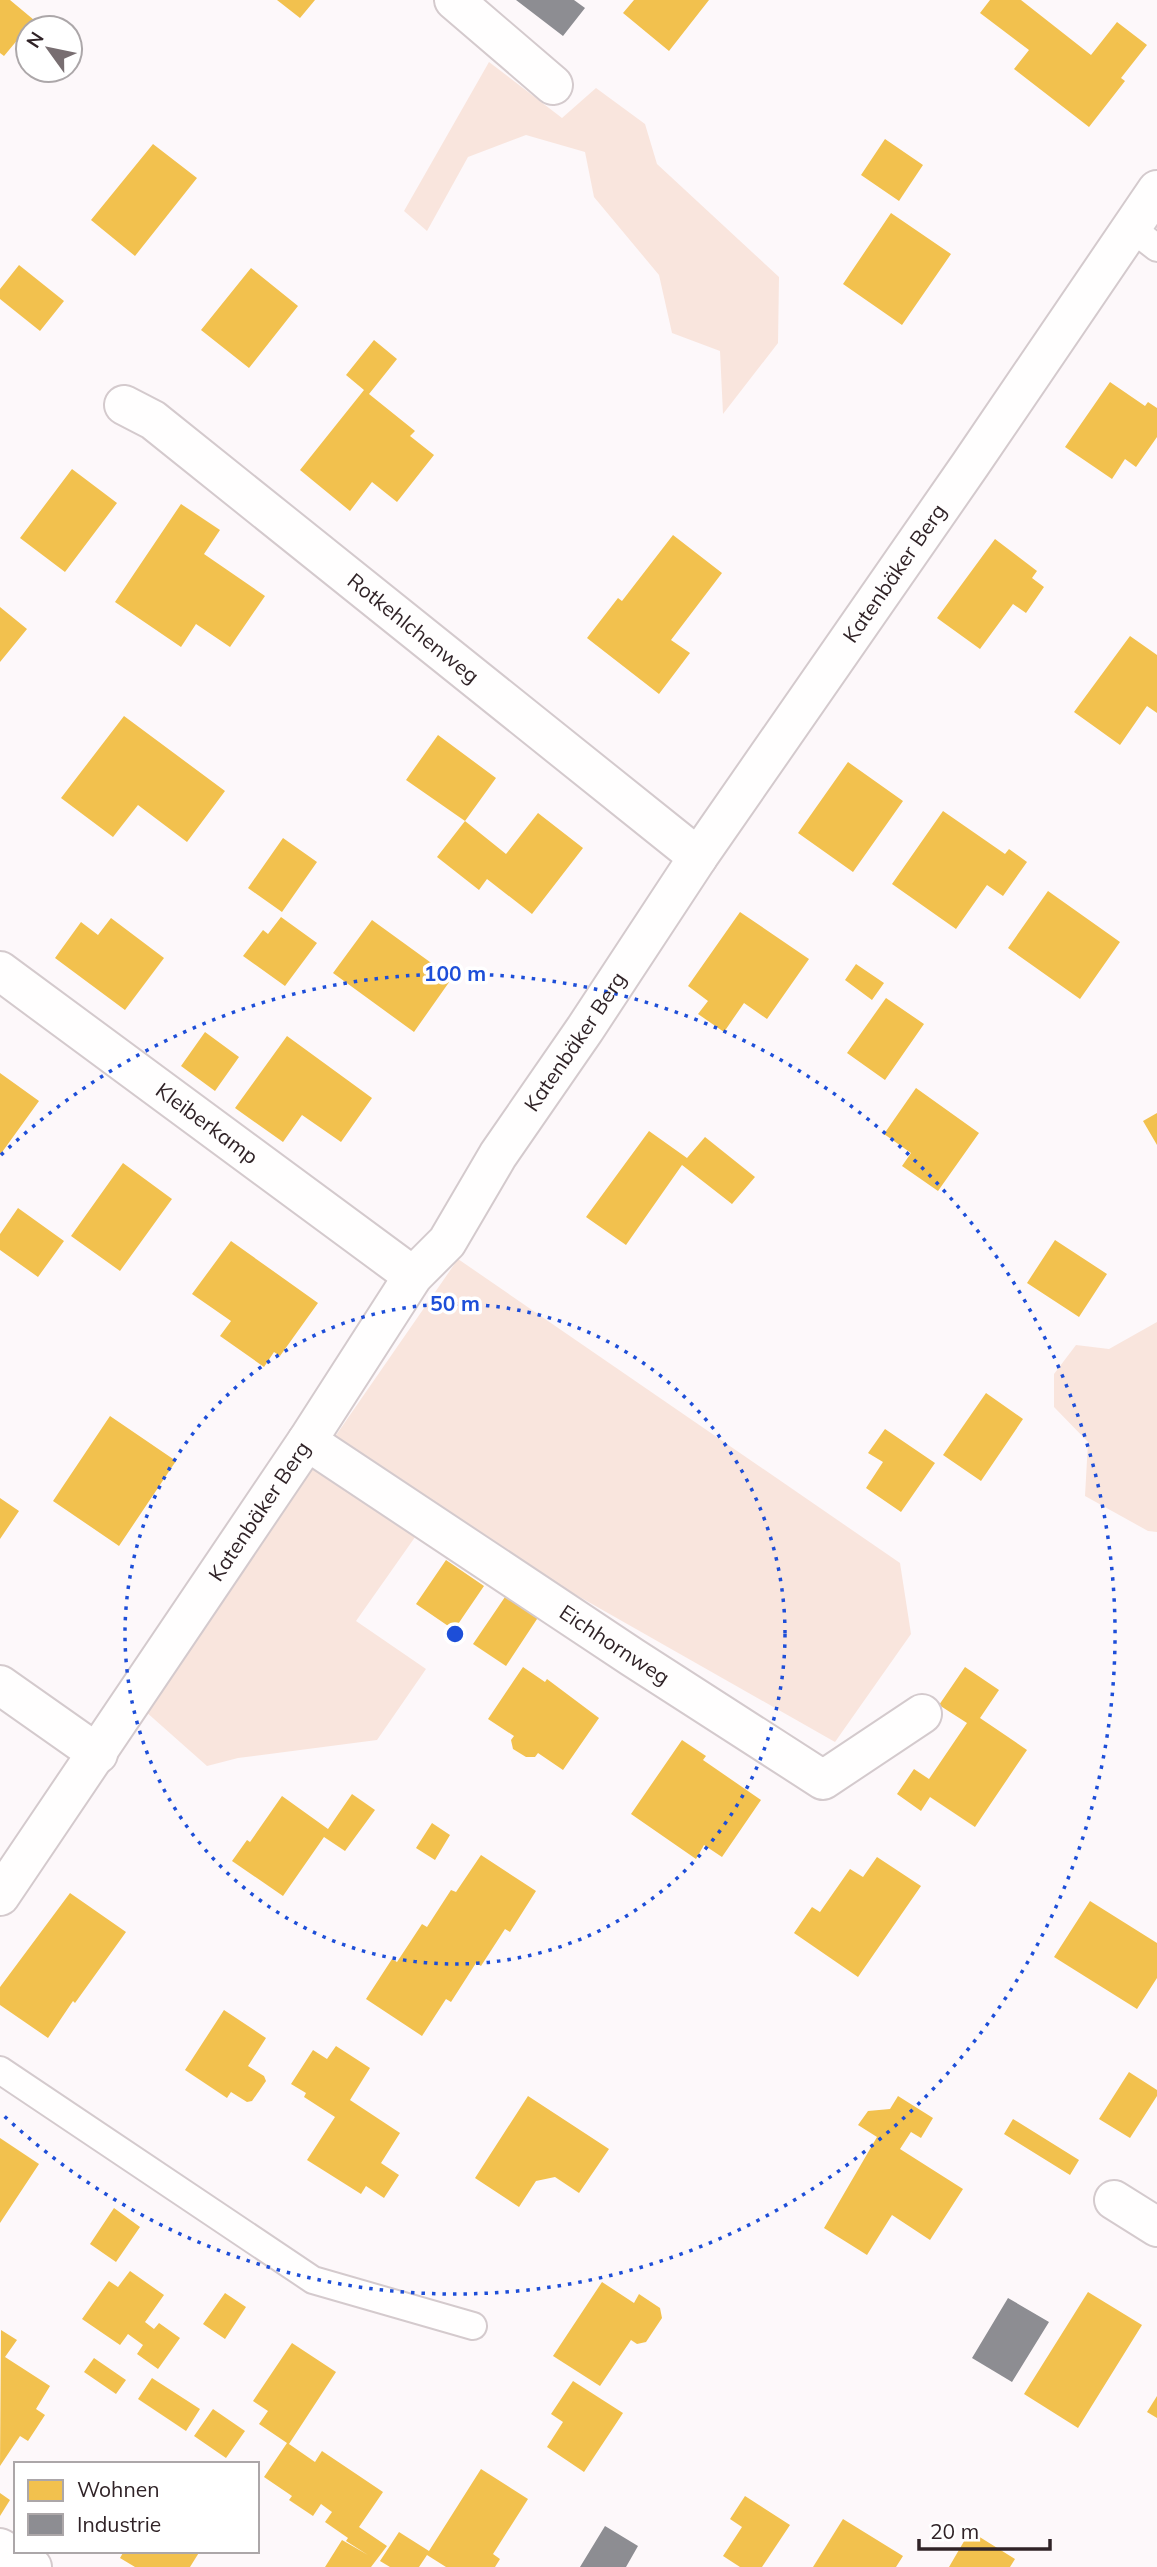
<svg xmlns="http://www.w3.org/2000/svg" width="1157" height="2567" font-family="Mulish,sans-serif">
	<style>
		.green { fill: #f9e5dd }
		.homes { fill: #f2c14e }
		.industry { fill: #8d8d92 }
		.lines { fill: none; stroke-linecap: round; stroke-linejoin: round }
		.lane-casing { stroke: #d4cacd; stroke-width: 30 }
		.street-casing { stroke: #d4cacd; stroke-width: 42 }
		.lane { stroke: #fffefe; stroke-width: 26 }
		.street { stroke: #fffefe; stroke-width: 38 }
		.ring { fill: none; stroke: #1d4ed8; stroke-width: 3.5; stroke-dasharray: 3.5 7 }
		.labels { text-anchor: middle; stroke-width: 7; stroke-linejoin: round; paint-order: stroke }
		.street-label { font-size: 21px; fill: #302327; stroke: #fff }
		.centre { fill: #1d4ed8; stroke: #fff; stroke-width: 3.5 }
		.ring-label { font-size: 21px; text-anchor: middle; font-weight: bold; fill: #1d4ed8; stroke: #fff; stroke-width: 7; stroke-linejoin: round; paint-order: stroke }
	</style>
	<rect width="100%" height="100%" fill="#fdf8fa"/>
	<path class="green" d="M489,62L562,118L596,88L645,124L657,164L779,277L778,343L723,414L720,351L672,333L659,275L594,197L585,152L526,135L468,157L427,231L404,211Z
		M458,1259L900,1563L911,1634L835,1742L432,1513L356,1621L426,1669L377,1740L238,1758L207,1766L145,1711Z
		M1157,1322V1532L1148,1531L1085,1496L1088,1442L1054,1407V1374L1076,1345L1109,1349Z"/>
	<path class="homes" d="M0,0H10L34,20L4,56L0,53Z
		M277,0H315L300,18Z
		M634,0H709L669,51L623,13Z
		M990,0H1021L1091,55L1117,22L1147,45L1121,78L1125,81L1089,127L1014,69L1029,50L980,13Z
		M885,139L923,165L899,201L861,175Z
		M153,144L197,178L135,256L91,220Z
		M891,213L951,254L902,325L843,284Z
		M19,265L64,301L40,331L0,299V289Z
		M251,268L298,306L249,368L201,330Z
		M374,340L397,359L369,394L415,431L410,436L434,455L397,502L372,482L350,511L300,470L364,390L346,375Z
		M1110,382L1145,406L1148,402L1157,408V437L1136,467L1125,459L1112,479L1065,447Z
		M72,469L117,503L65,572L20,538Z
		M181,504L220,530L204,554L265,596L230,647L196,624L181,647L115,602Z
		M673,535L722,573L671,640L690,653L659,694L587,638L618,598L622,601Z
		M995,539L1037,571L1032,578L1044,587L1026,613L1013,604L980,649L937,618Z
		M0,607L27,629L0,662Z
		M1130,636L1157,655V713L1147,706L1120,745L1074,712Z
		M124,716L225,791L187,842L138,805L113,837L61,798Z
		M438,735L496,778L465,821L506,854L538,813L583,848L532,914L487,879L479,890L437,857L465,821L406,780Z
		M848,762L903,801L853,872L798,833Z
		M943,811L1005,854L1009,849L1027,862L1003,896L987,885L956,929L892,884Z
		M283,838L317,862L282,912L248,888Z
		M1048,891L1120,942L1080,999L1008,948Z
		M740,912L809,959L767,1019L744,1003L724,1032L698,1014L708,1001L688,986Z
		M281,917L317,943L285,986L243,956L263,930L268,934Z
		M111,918L164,958L125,1010L55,958L81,922L98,935Z
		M372,920L452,978L414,1032L333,973Z
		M856,964L884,983L872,1000L845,980Z
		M886,998L924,1024L885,1080L847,1053Z
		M205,1032L239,1057L215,1091L181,1066Z
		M287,1036L372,1098L341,1142L302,1115L283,1142L235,1108Z
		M0,1073L39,1101L0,1155Z
		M916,1088L979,1133L938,1191L902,1166L911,1153L884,1134Z
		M1157,1113V1145L1143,1121Z
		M649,1131L687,1158L705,1137L755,1177L732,1204L682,1165L626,1245L586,1217Z
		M123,1163L172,1199L120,1271L71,1236Z
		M18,1208L64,1241L38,1277L0,1250V1234Z
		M1055,1240L1107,1274L1079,1317L1027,1283Z
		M231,1241L318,1303L280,1356L274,1352L264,1367L220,1336L231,1321L192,1294Z
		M986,1393L1023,1419L981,1481L943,1455Z
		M110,1416L176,1461L119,1546L53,1501Z
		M885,1429L935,1463L901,1512L866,1488L883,1462L868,1453Z
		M0,1498L19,1511L0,1539Z
		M446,1560L484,1586L454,1630L416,1604Z
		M507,1594L539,1616L506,1666L473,1644Z
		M523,1667L545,1682L547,1679L599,1718L563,1770L538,1753L535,1757H526L513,1749L511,1740L514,1736L488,1719Z
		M965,1667L999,1690L980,1718L1027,1750L975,1827L930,1797L921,1811L897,1794L914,1769L929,1779L967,1723L939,1705Z
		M682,1740L706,1756L703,1760L761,1800L722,1857L704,1845L696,1859L631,1814Z
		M352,1794L375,1810L345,1851L324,1837L283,1896L232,1861L247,1840L250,1842L282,1796L328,1829Z
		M432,1823L450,1835L435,1860L416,1848Z
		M481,1855L536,1891L510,1932L505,1929L481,1966L476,1963L451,2002L446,1999L422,2036L366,1999L392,1959L397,1962L422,1924L427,1927L451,1890L456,1892Z
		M877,1857L921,1886L858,1977L794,1933L812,1907L820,1912L850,1869L863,1877Z
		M70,1893L126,1932L75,2003L73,2001L48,2038L0,2005V1987Z
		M1090,1901L1157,1943V1978L1137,2009L1054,1957Z
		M224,2010L266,2038L248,2066L264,2076L266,2081L252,2101L247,2102L231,2092L227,2098L185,2070Z
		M336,2046L370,2068L350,2100L400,2133L381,2163L399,2175L384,2198L366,2186L361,2194L307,2160L335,2117L304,2097L306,2093L291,2084L313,2050L327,2059Z
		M1129,2072L1157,2090V2096L1130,2138L1099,2119Z
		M528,2096L609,2149L579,2193L555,2177L536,2181L519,2207L475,2178Z
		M898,2096L933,2118L921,2138L911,2132L900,2149L963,2189L930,2240L892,2215L867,2255L824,2228L877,2137L858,2125L868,2111L890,2109Z
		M1013,2119L1079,2160L1070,2175L1004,2134Z
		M0,2138L39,2164L0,2223Z
		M114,2208L140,2227L116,2262L90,2244Z
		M130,2271L164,2295L145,2322L154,2329L159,2323L180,2338L158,2369L137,2354L143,2345L128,2334L120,2345L82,2319L109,2281L118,2287Z
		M602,2282L634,2303L639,2294L660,2308L662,2318L646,2342L637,2344L631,2340L600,2386L553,2356Z
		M1088,2292L1142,2325L1078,2428L1024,2394Z
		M225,2293L246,2307L225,2339L203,2324Z
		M1,2330L17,2340L5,2357L50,2386L36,2409L45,2415L28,2441L20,2436L0,2466Z
		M292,2343L336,2372L289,2444L315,2462L322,2451L383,2492L359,2527L387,2546L371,2567H325L342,2540L368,2555L346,2541L348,2538L325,2522L332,2512L321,2504L313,2516L289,2500L292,2496L264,2477L287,2443L259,2424L268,2411L253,2401Z
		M94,2358L126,2380L116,2394L84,2372Z
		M152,2378L200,2409L186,2431L138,2399Z
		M573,2381L623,2413L584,2472L547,2447L563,2422L551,2414Z
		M1157,2396V2418L1147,2412Z
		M213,2409L245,2431L226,2458L194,2436Z
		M481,2469L528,2499L493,2554L500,2559L495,2567H446L427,2555L419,2567H390L380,2561L399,2532L429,2551Z
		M0,2493L10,2500L0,2516Z
		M745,2496L790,2525L762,2567H740L723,2556L742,2527L730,2519Z
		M843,2519L903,2556L896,2567H813Z
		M970,2531L1015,2559L1010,2567H949Z
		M124,2551H200L190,2567H135L120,2558Z"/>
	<path class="industry" d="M516,0H574L585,8L563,36Z
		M1008,2298L1049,2322L1012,2382L972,2358Z
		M605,2526L638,2546L626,2567H580Z"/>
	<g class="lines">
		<g class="lane-casing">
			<path id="lane" d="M1130,227L1157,248
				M0,2070L313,2280L473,2326"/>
		</g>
		<g class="street-casing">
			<g id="street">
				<path d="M454,0L553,85"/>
				<path id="s1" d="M124,405L153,420L698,857"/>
				<path id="s2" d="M0,971L413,1276"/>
				<path id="s3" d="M307,1441L632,1657L823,1780L922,1714"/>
				<path d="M0,1685L98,1754"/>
				<path id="s4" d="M0,1896L307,1441L413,1276L447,1242L498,1155L585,1029L698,857L970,465L1157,190"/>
				<path d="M1114,2200L1157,2227"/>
				<path d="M0,2548L32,2567"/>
			</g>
		</g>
		<use href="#lane" class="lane"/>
		<use href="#street" class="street"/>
	</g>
	<g class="ring">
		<circle cx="455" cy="1634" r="330"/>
		<path d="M1 1155A660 660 0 1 1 1 2113"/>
	</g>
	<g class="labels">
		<g class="street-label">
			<text dy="7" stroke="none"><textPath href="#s4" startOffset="1598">Katenbäker Berg</textPath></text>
			<text dy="7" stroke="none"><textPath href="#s1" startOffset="366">Rotkehlchenweg</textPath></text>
			<text dy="7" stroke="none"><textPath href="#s4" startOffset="1031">Katenbäker Berg</textPath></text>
			<text dy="7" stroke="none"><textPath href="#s2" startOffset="257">Kleiberkamp</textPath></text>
			<text dy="7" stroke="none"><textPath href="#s4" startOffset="464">Katenbäker Berg</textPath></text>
			<text dy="7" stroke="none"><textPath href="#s3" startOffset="369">Eichhornweg</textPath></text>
		</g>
	</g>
	<circle cx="455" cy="1634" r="10" class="centre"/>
	<g class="ring-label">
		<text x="455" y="981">100 m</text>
		<text x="455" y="1311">50 m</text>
	</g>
	<rect x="14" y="2462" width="245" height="91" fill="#ffffff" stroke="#aca7a9" stroke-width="2"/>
	<rect x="28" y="2480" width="35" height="21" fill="#f2c14e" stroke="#aca7a9" stroke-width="2"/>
	<text x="77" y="2497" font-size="21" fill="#302327">Wohnen</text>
	<rect x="28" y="2514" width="35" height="21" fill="#8d8d92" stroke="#aca7a9" stroke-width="2"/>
	<text x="77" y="2532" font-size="21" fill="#302327">Industrie</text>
	<g transform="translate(49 49) rotate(303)"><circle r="33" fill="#ffffff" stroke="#aca7a9" stroke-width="2"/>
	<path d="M0-5L12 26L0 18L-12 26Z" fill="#786e71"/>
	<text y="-10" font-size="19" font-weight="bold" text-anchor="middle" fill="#302327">N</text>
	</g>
	<path d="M919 2539v10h131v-10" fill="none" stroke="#302327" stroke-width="3.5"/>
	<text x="930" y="2539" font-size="21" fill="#302327" stroke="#ffffff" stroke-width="5" paint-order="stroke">20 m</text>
</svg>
